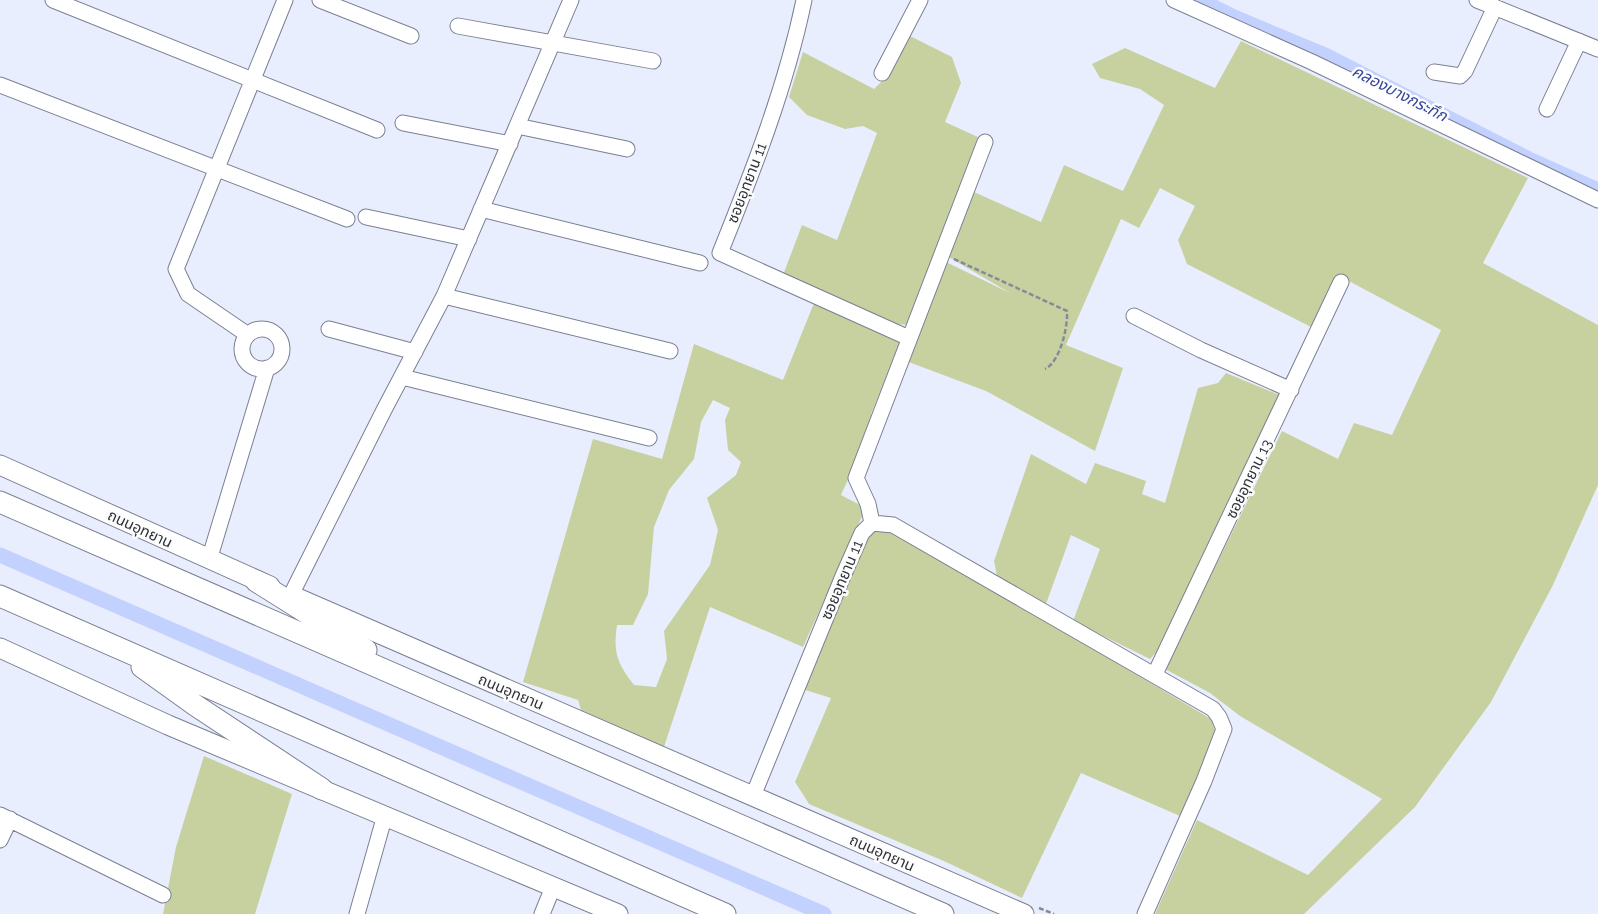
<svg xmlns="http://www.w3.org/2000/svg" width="1598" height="914" font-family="Raleway,'Noto Sans Thai',sans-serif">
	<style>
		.green { fill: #c7d1a0; fill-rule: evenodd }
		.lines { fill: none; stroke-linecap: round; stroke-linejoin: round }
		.canal { stroke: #c3d1fe; stroke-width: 15 }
		.minor-casing { stroke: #7b8092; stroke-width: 17 }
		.tertiary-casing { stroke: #7b8092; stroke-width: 21 }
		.secondary-casing { stroke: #7b8092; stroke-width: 23 }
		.path { stroke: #878a96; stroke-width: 2.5; stroke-dasharray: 5 2.5; stroke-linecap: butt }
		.minor { stroke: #fff; stroke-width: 15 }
		.tertiary { stroke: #fff; stroke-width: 19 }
		.secondary { stroke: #fff; stroke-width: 21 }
		.labels { text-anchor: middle; stroke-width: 5; stroke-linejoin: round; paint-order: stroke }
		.street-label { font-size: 15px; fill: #2f3138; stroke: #fcfcfc }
		.water-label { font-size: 16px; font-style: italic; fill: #354599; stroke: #fcfcfc }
	</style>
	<rect width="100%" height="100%" fill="#e9eefe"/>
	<path class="green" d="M908,35L952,57L961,83L945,122L980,138L909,325L896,324L783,275L802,225L837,240L877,133L863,126L845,129L807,115L789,97L803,52L874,89L887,76Z
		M1241,41L1528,178L1483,263L1598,325V485L1553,585L1491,702L1415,807L1304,914H1155L1197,820L1308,875L1382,799L1240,716L1210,693L1165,669L1282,431L1338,459L1354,423L1392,435L1441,330L1345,279L1317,330L1187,264L1178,240L1195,206L1160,188L1139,228L1121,219L1066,345L1123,368L1095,451L986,391L906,361L946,262L1010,293L947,256L974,192L1041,222L1064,165L1123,191L1164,105L1140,89L1100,78L1092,64L1125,48L1215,88Z
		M814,303L900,343L871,414L874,423L841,495L860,505L863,514L803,647L710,607L664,747L581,710L578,700L523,682L593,439L662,459L694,344L783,380ZM713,400L730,408L725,420L728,450L741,462L736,475L707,498L718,530L710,565L664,631L667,659L656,687L634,685C617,663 613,653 617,625H633L648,594L654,527L669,490L694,459L701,422Z
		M1226,373L1282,396L1161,647L1150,659L1073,621L1100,549L1071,535L1046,604L997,576L994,561L1031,454L1086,484L1095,463L1146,481L1142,494L1165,503L1198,388L1218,383Z
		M883,529L900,534L1211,719L1216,733L1180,816L1081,773L1022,898L946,862L809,804L795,782L831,698L802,689L867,539L872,531Z
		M204,756L292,794L255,914H163L176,847Z"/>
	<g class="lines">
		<path class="canal" d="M1200,0L1234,17L1325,55L1529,159L1598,190
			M0,555L824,914"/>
		<g class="minor-casing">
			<path id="minor" d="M53,0L377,130
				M320,0L411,36
				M804,0C786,87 753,171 720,253L909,338
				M1174,0L1312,62L1598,200
				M1477,0L1598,49
				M458,26L653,61
				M1434,72L1460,76L1465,71L1495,7
				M882,73L920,0
				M0,85L347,219
				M1547,109L1579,41
				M403,123L510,144
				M517,126L627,149
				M481,209L700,263
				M366,217L469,239
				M444,296L670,351
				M1134,316L1201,350L1291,390
				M329,329L415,352
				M242 349a20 20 0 1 1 40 0a20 20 0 1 1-40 0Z
				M248,335L188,294L176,269L285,0
				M402,377L649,438
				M872,523L893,525L1213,709L1219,717L1224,729L1204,781L1145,914
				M209,560L267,368
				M291,595L384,410L444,296L571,0
				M1155,674L1341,282
				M753,796L843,576L862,533L872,523L868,504L856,478L985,142
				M0,815L163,895
				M0,840L10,819
				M357,914L385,815
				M542,914L553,887"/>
		</g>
		<g class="tertiary-casing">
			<path id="tertiary" d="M0,465L270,586
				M295,597L1024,914
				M0,648L168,725L618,914"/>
		</g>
		<g class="secondary-casing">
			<path id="secondary" d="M0,502L943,914
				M256,581L366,650
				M0,596L725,914
				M142,667L195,705L322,789"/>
		</g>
		<path class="path" d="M954,259L1067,311C1068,327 1060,362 1045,369
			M1039,908L1054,914"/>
		<use href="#minor" class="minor"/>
		<use href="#tertiary" class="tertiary"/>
		<use href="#secondary" class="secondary"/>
	</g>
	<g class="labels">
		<g class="street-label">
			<text transform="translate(747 183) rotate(-69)" y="5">ซอยอุทยาน 11</text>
			<text transform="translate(1249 479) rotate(-64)" y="5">ซอยอุทยาน 13</text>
			<text transform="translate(140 529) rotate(25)" y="5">ถนนอุทยาน</text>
			<text transform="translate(842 580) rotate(-67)" y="5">ซอยอุทยาน 11</text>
			<text transform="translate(511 692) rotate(23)" y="5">ถนนอุทยาน</text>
			<text transform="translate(882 853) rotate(24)" y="5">ถนนอุทยาน</text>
		</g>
		<g class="water-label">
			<text transform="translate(1400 93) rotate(27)" y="6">คลองบางกระทึก</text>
		</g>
	</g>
</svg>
